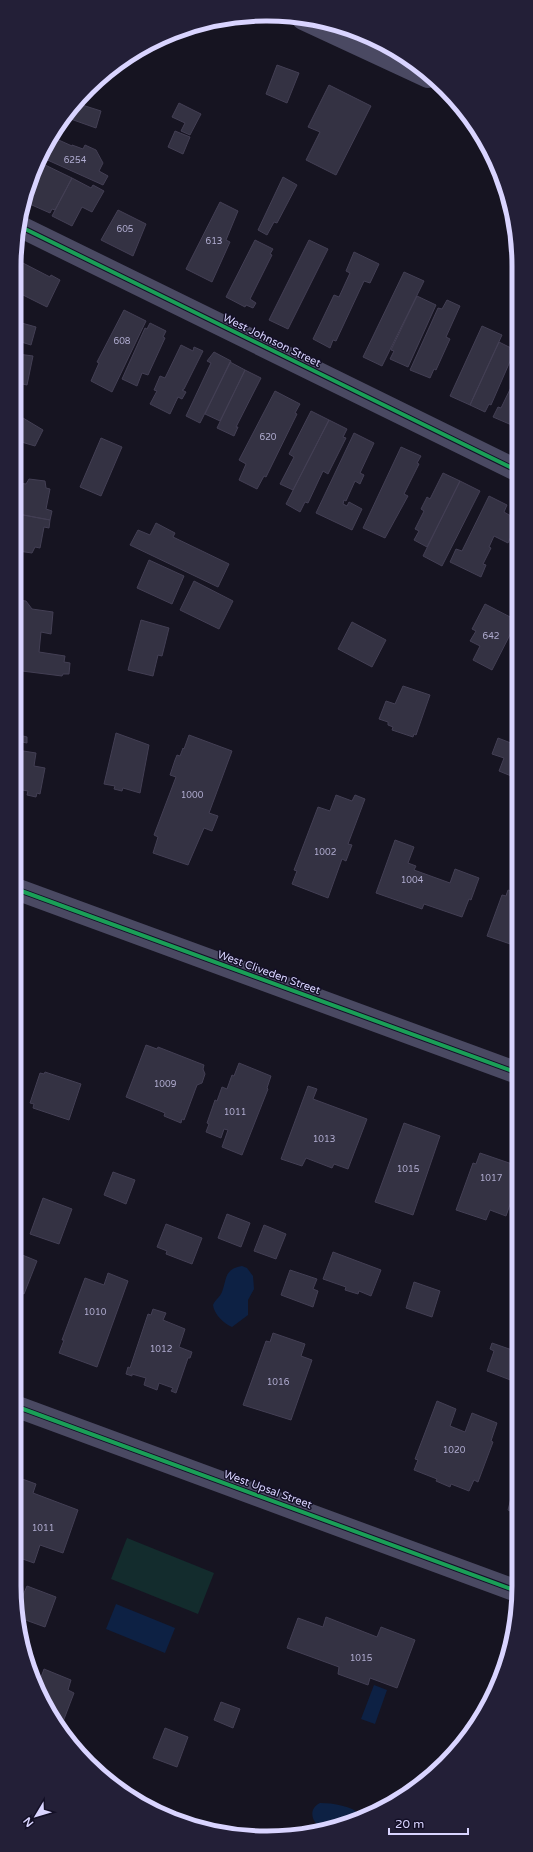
<svg xmlns="http://www.w3.org/2000/svg" width="533" height="1852" font-family="'Varela Round',sans-serif">
	<style>
		.green { fill: #132c2d }
		.water { fill: #0d2144 }
		.building { fill: #343243; stroke: #433f54 }
		.lines { fill: none; stroke-linecap: round; stroke-linejoin: round }
		.minor { stroke: #4a4962; stroke-width: 22 }
		.cycleway-casing { stroke: #130f26; stroke-width: 6 }
		.cycleway { stroke: #1a9f57; stroke-width: 4 }
		.labels { text-anchor: middle; stroke-width: 3; stroke-linejoin: round; paint-order: stroke }
		.number-label { font-size: 9px; fill: #b0acd0 }
		.street-label { font-size: 11px; fill: #d9d4ff; stroke: #130f26 }
		.rim { fill: none; stroke: #d9d4ff; stroke-width: 5 }
	</style>
	<rect width="100%" height="100%" fill="#161421"/>
	<path class="green" d="M127,1538L214,1573L198,1614L111,1579Z"/>
	<path class="water" d="M242,1266L247,1268L253,1276L254,1289L248,1300V1315L232,1327C224,1324 214,1314 213,1305C215,1300 220,1297 222,1292C227,1279 224,1269 242,1266Z
		M116,1604L175,1628L165,1653L106,1629Z
		M374,1685L387,1690L375,1724L361,1719Z
		M320,1803C333,1803 352,1806 361,1815C354,1819 333,1831 326,1830C313,1826 306,1810 320,1803Z"/>
	<path class="building" d="M277,65L299,73L287,103L266,94Z
		M329,85L371,106L336,175L306,160L320,132L308,127Z
		M179,103L201,114L190,135L181,131L185,123L172,117Z
		M79,104L101,111L96,128L65,117Z
		M175,131L190,137L183,154L168,147Z
		M52,137L72,146V145L83,149L85,145L96,150L103,163L99,171L108,176L103,185L43,158Z
		M41,163L72,178L55,210L52,209L50,213L25,202Z
		M283,177L297,185L277,223L274,222L267,235L258,230Z
		M72,178L91,188L93,185L104,191L92,212L82,207L72,226L52,216Z
		M220,202L238,211L226,240L230,242L212,282L186,269Z
		M118,210L146,224L133,256L101,240Z
		M255,240L273,249L270,254L272,255L250,299L256,303L253,308L246,305L245,307L226,297Z
		M309,240L328,249L288,329L269,320Z
		M354,252L379,264L370,283L364,281L336,341L333,340L330,348L313,339L334,295L339,297L350,273L346,271Z
		M19,261L50,277L51,275L60,280L47,307L19,293Z
		M404,272L424,281L382,366L363,357Z
		M417,296L436,305L408,367L390,359L394,351L391,350Z
		M447,300L460,306L446,337L450,339L436,370L434,369L430,378L410,370L438,308L442,309Z
		M124,310L146,321L112,392L91,381L99,363L97,362Z
		M18,322L36,327L31,345L18,341Z
		M150,323L166,331L163,337L165,338L148,375L142,373L137,386L122,379L145,328L147,329Z
		M482,326L502,335L470,405L450,396Z
		M499,342L515,350L491,405L489,404L485,412L470,405Z
		M181,345L193,351L194,347L203,351L184,389L182,390L186,392L182,399L178,397L170,414L150,404L157,391L154,390L160,376L165,378Z
		M214,352L231,361L200,423L186,416L211,363L207,361Z
		M18,354L33,356L27,385L18,383Z
		M230,362L245,370L220,421L205,414Z
		M245,370L261,378L236,427H238L234,436L217,428Z
		M515,379L517,380V420L514,426L493,417L498,407L501,408Z
		M275,391L300,404L295,413L297,414L266,477L264,476L257,489L239,480L246,464L239,460Z
		M311,411L329,420L293,490L280,484L294,457L289,454Z
		M18,415L43,430L35,446L18,441Z
		M329,420L347,429L343,437L346,438L328,474L323,471L308,503L305,502L300,512L286,504Z
		M354,433L374,443L360,473L364,475L360,484L355,481L346,501L344,500L343,504L347,506L349,502L362,509L352,530L316,513Z
		M101,438L122,447L101,496L80,487Z
		M401,447L421,456L417,463L419,464L404,494L408,496L385,538L363,528Z
		M443,473L460,481L427,547L414,540L419,531L415,529L424,511L421,509L427,497L430,499Z
		M29,479L45,481L46,488L50,489L46,509L52,511L50,520L18,514V483L26,484Z
		M460,481L480,491L442,566L423,556Z
		M489,496L507,505L504,512L516,519V525L508,543L494,536L489,547L491,548L483,564L486,565L481,577L450,562L456,549L462,551Z
		M18,514L50,520L49,528L44,527L40,548L35,547L32,553L18,551Z
		M156,523L175,533L173,537L229,564L218,587L130,545L138,530L150,535Z
		M149,560L184,576L172,604L137,588Z
		M194,581L233,601L219,629L180,610Z
		M17,600L26,601L32,609L53,612L51,634L41,632L39,652L65,656L64,662L70,663L69,674H63L62,676L22,671L21,680L17,679Z
		M485,604L516,620L513,627H514L492,670L473,660L480,646L470,641L476,631L472,629Z
		M141,620L169,628L162,656L158,655L153,676L128,670Z
		M352,622L386,640L372,667L338,649Z
		M403,686L430,695L416,735L414,734L413,737L392,730L393,727L388,725V722L379,719L386,701L395,704Z
		M17,732L19,733V735L27,737V743L17,741Z
		M116,733L149,745L140,793L123,788L122,791L114,789L115,786L104,784Z
		M189,735L232,751L209,813L218,816L212,831L204,828L188,865L153,853L158,837L154,835L176,777L170,775L175,760L177,755L180,756L183,748L184,749Z
		M498,738L516,745V778L499,771L504,758L492,754Z
		M17,750L36,753L34,766L45,768L40,794L37,793L36,797L27,795L28,791L17,789Z
		M336,795L352,801L355,795L365,799L348,844L352,845L346,861L342,859L328,898L292,884L297,871L294,870L318,807L330,811Z
		M395,840L414,847L408,863L416,866L414,870L450,883L455,869L479,878L471,900L469,899L462,917L424,904L422,909L376,893Z
		M508,890L516,893V946L487,936L502,895L506,896Z
		M146,1045L157,1049L158,1047L204,1065L203,1069L205,1074L202,1083L197,1085L184,1120L182,1119L181,1123L164,1116L165,1113L126,1097Z
		M239,1063L271,1076L267,1088L268,1089L242,1155L222,1147L228,1130L224,1129L221,1138L206,1132L209,1124L207,1123L215,1100L217,1101L222,1087L227,1089L232,1075L234,1076Z
		M45,1072L81,1084L69,1120L33,1108L34,1104L30,1103L40,1073L44,1074Z
		M308,1086L317,1089L313,1099L367,1119L348,1169L334,1164L332,1168L306,1158L302,1166L281,1159Z
		M404,1123L440,1136L413,1215L375,1202Z
		M480,1153L515,1165V1190L506,1216L490,1210L486,1220L456,1210L473,1163L476,1164Z
		M113,1172L135,1180L126,1204L104,1195Z
		M43,1198L72,1209L59,1244L30,1234Z
		M227,1214L250,1223L241,1247L218,1238Z
		M166,1224L202,1238L192,1264L166,1254L167,1251L157,1247Z
		M264,1225L286,1234L276,1259L254,1251Z
		M15,1252L37,1261L24,1294L15,1290Z
		M333,1252L381,1270L371,1296L359,1291L358,1294L345,1290L346,1287L323,1279Z
		M290,1270L317,1279L313,1289L318,1291L313,1307L281,1295Z
		M108,1273L128,1281L97,1367L59,1353L64,1340H62L85,1278L104,1285Z
		M414,1282L440,1291L432,1317L406,1308Z
		M153,1309L166,1313L163,1320L185,1329L179,1347L192,1352L190,1358H188L176,1393L171,1391L173,1388L159,1383L157,1390L144,1385L146,1378L132,1374V1376L126,1374L128,1367L130,1368L148,1314L151,1315Z
		M273,1333L305,1344L301,1356L312,1360L291,1420L243,1405L266,1341L270,1342Z
		M492,1343L515,1351L513,1381L487,1371L494,1351L490,1349Z
		M437,1401L456,1409L450,1426L465,1432L472,1413L497,1423L491,1441L493,1442L478,1482L474,1480L469,1491L451,1484L450,1487L436,1481L437,1479L414,1470L418,1460L415,1459Z
		M14,1476L36,1484L33,1493L78,1510L63,1553L40,1545L34,1563L14,1556Z
		M514,1487V1513L508,1510Z
		M27,1586L56,1597L45,1627L20,1618L18,1607Z
		M326,1617L377,1637L381,1627L415,1640L397,1688L370,1678L368,1685L338,1674L339,1667L287,1648L298,1618L323,1627Z
		M44,1669L71,1680L68,1690L74,1693L61,1727L35,1685L37,1679L40,1680Z
		M221,1702L240,1709L233,1728L214,1720Z
		M165,1728L188,1737L177,1767L153,1758Z"/>
	<g class="lines">
		<path class="minor" d="M303,19L428,77
			M19,226L516,470
			M16,889L515,1072
			M15,1406L514,1590"/>
		<g class="cycleway-casing">
			<path id="cycleway" d="M19,226L516,470
				M16,889L515,1072
				M15,1406L514,1590"/>
		</g>
		<use href="#cycleway" class="cycleway"/>
	</g>
	<g class="labels">
		<g class="number-label">
			<text x="75" y="163">6254</text>
			<text x="125" y="232">605</text>
			<text x="214" y="244">613</text>
			<text x="122" y="344">608</text>
			<text x="268" y="440">620</text>
			<text x="491" y="639">642</text>
			<text x="192" y="798">1000</text>
			<text x="325" y="855">1002</text>
			<text x="412" y="883">1004</text>
			<text x="165" y="1087">1009</text>
			<text x="235" y="1115">1011</text>
			<text x="324" y="1142">1013</text>
			<text x="408" y="1172">1015</text>
			<text x="491" y="1181">1017</text>
			<text x="95" y="1315">1010</text>
			<text x="161" y="1352">1012</text>
			<text x="278" y="1385">1016</text>
			<text x="454" y="1453">1020</text>
			<text x="43" y="1531">1011</text>
			<text x="361" y="1661">1015</text>
		</g>
		<g class="street-label">
			<text transform="translate(272 340) rotate(26)" y="4">West Johnson Street</text>
			<text transform="translate(269 972) rotate(20)" y="4">West Cliveden Street</text>
			<text transform="translate(268 1489) rotate(20)" y="4">West Upsal Street</text>
		</g>
	</g>
	<path d="M0 0H533V1852H0ZM266 21H267A245 245 0 0 1 512 266V1586A245 245 0 0 1 267 1831H266A245 245 0 0 1 21 1586V266A245 245 0 0 1 266 21Z" fill="#231f37" fill-rule="evenodd"/>
	<path class="rim" d="M266 21H267A245 245 0 0 1 512 266V1586A245 245 0 0 1 267 1831H266A245 245 0 0 1 21 1586V266A245 245 0 0 1 266 21Z"/>
	<g transform="translate(36 1816) rotate(232)" stroke="#130f26" stroke-width="3" paint-order="stroke">
	<path d="M0-3L7 15L0 10L-7 15Z" fill="#d9d4ff"/>
	<text y="-6" font-size="11" font-weight="bold" text-anchor="middle" fill="#d9d4ff">N</text>
	</g>
	<path d="M389 1828v6h79v-6" fill="none" stroke="#d9d4ff" stroke-width="2"/>
	<text x="395" y="1828" font-size="12" fill="#d9d4ff" stroke="#130f26" stroke-width="3" paint-order="stroke">20 m</text>
</svg>
